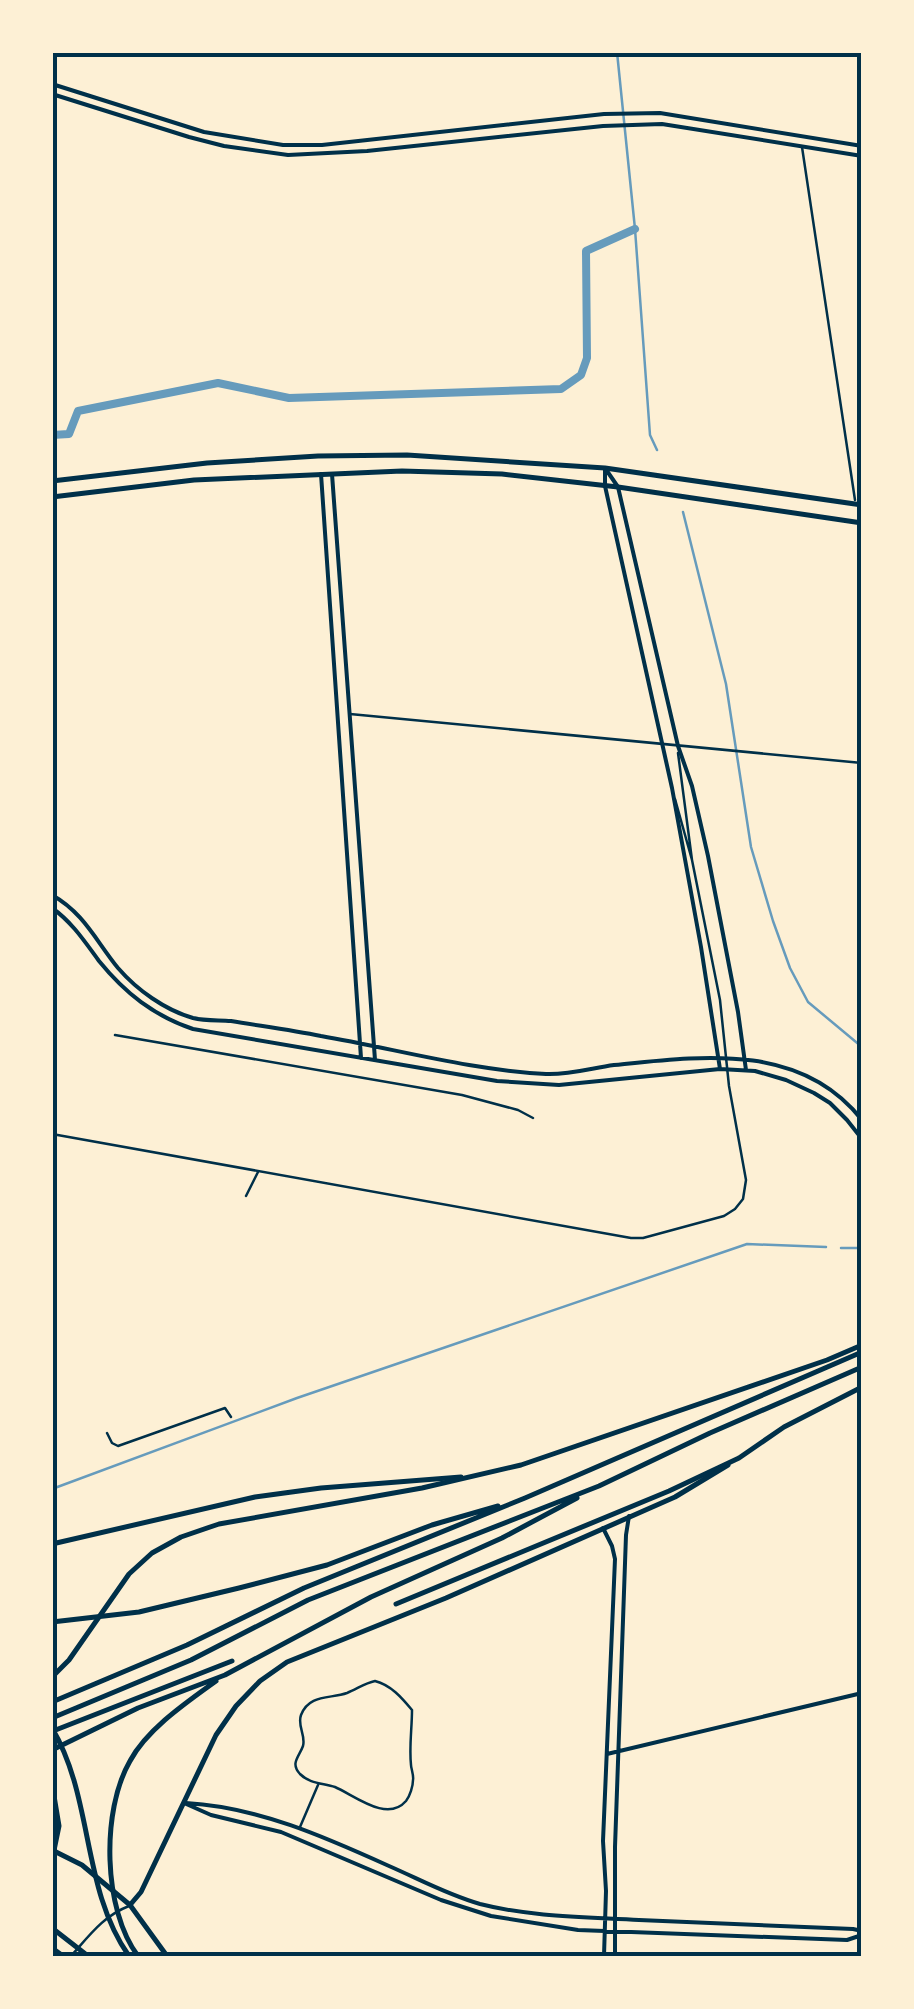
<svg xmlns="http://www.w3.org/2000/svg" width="914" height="2009" font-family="'Nunito Sans',sans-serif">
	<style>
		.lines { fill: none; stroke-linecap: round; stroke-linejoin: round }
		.stream { stroke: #669bbc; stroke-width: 2.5 }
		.canal { stroke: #669bbc; stroke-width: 8 }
		.pedestrian { stroke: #003049; stroke-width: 2.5 }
		.minor { stroke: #003049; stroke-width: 2.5 }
		.tertiary { stroke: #003049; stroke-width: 4 }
		.secondary { stroke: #003049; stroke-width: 5 }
		.primary { stroke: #003049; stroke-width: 5 }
		.trunk { stroke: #003049; stroke-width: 5 }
		.neatline { fill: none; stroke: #003049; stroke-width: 4 }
	</style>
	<rect width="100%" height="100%" fill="#fdf0d5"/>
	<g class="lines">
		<path class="stream" d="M617,52L635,229L650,435L657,450
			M683,512L726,684L751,847L773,921L790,968L808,1002L862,1047
			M841,1248H862
			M52,1489L297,1398L747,1244L826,1247"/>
		<path class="canal" d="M52,435L69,434L78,411L218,383L289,398L561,389L581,375L587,358L586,251L635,229"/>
		<path class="pedestrian" d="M115,1035L462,1095L518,1110L533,1118"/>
		<path class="minor" d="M802,147L855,500
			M350,714L862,763
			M675,799L692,860L678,753
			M52,1134L631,1238H643L724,1216L735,1209L743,1199L746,1180L729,1086L720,1000L692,860
			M246,1196L258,1172
			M107,1433L112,1443L118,1446L225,1408L231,1417
			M375,1681C391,1685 402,1698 412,1710C412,1728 409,1747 411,1765C411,1768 414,1776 413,1780C413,1786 410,1796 406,1801C387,1823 354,1795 335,1787C323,1783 310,1784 300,1774C290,1763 299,1757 303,1746C306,1735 297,1726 301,1715C309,1694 330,1699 347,1693C357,1689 365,1683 375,1681Z
			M300,1827L318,1785
			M71,1956C89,1936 103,1916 129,1906"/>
		<path class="tertiary" d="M52,84L204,132L283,145H322L604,114L660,113L862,146
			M52,94L189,137L224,146L288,155L367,151L603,126L662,124L862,156
			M321,474L361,1058
			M332,474L375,1060
			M52,895C84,913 96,941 118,968C137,990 165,1010 193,1018C205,1021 218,1020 231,1021C261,1026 291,1030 321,1036C396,1049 470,1070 546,1074C569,1075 592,1068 614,1065C701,1056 801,1042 862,1120
			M52,908C72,922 85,942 99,961C125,993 154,1016 193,1029L497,1081L559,1085L720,1069L755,1071L786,1080L814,1093L830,1103L847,1120L862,1139
			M720,1069L701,947L672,788L605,486V468L618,487L678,746L692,786L708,856L738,1012L746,1070
			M603,1528L612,1546L615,1559L603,1841L606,1891L604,1956
			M862,1685V1711
			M607,1754L862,1693
			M184,1803L211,1815L281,1832L441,1900L491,1916L578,1930L847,1940L862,1935
			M186,1803C258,1807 325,1837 389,1866C419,1879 448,1895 480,1904C531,1917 587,1917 639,1920C710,1923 781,1926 853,1929L862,1931
			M615,1956V1847L626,1535L629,1516"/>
		<path class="secondary" d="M52,481L207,463L318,456L407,455L605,468L862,505
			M52,497L194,480L402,471L502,474L618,487L862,523
			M52,1544L255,1497L321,1488L461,1477
			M130,1905L141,1892L216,1735L236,1706L260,1681L287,1662L446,1598L675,1497L728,1465"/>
		<path class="primary" d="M396,1604L669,1491L739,1458L784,1427L862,1387
			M52,1677L69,1660L129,1574L152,1553L181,1537L219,1524L422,1488L521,1465L827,1360L862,1345
			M53,1731L232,1661
			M52,1850L82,1865L130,1905L167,1956"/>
		<path class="trunk" d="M52,1622L139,1612L239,1588L327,1565L432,1525L498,1506
			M52,1702L187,1645L304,1588L525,1498L862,1352
			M52,1718L191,1660L308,1600L599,1486L710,1433L862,1367
			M52,1728C94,1799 81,1888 129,1956
			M52,1750L138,1708L225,1675L371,1597L502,1538L577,1498
			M52,1784L59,1826L52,1860
			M52,1928L88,1956
			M52,1948L63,1956
			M138,1956C103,1910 101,1811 130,1761C147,1729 187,1702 216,1681"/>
	</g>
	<rect width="914" height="2009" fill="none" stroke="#fdf0d5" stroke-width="110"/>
	<rect x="55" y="55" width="804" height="1899" class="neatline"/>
</svg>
